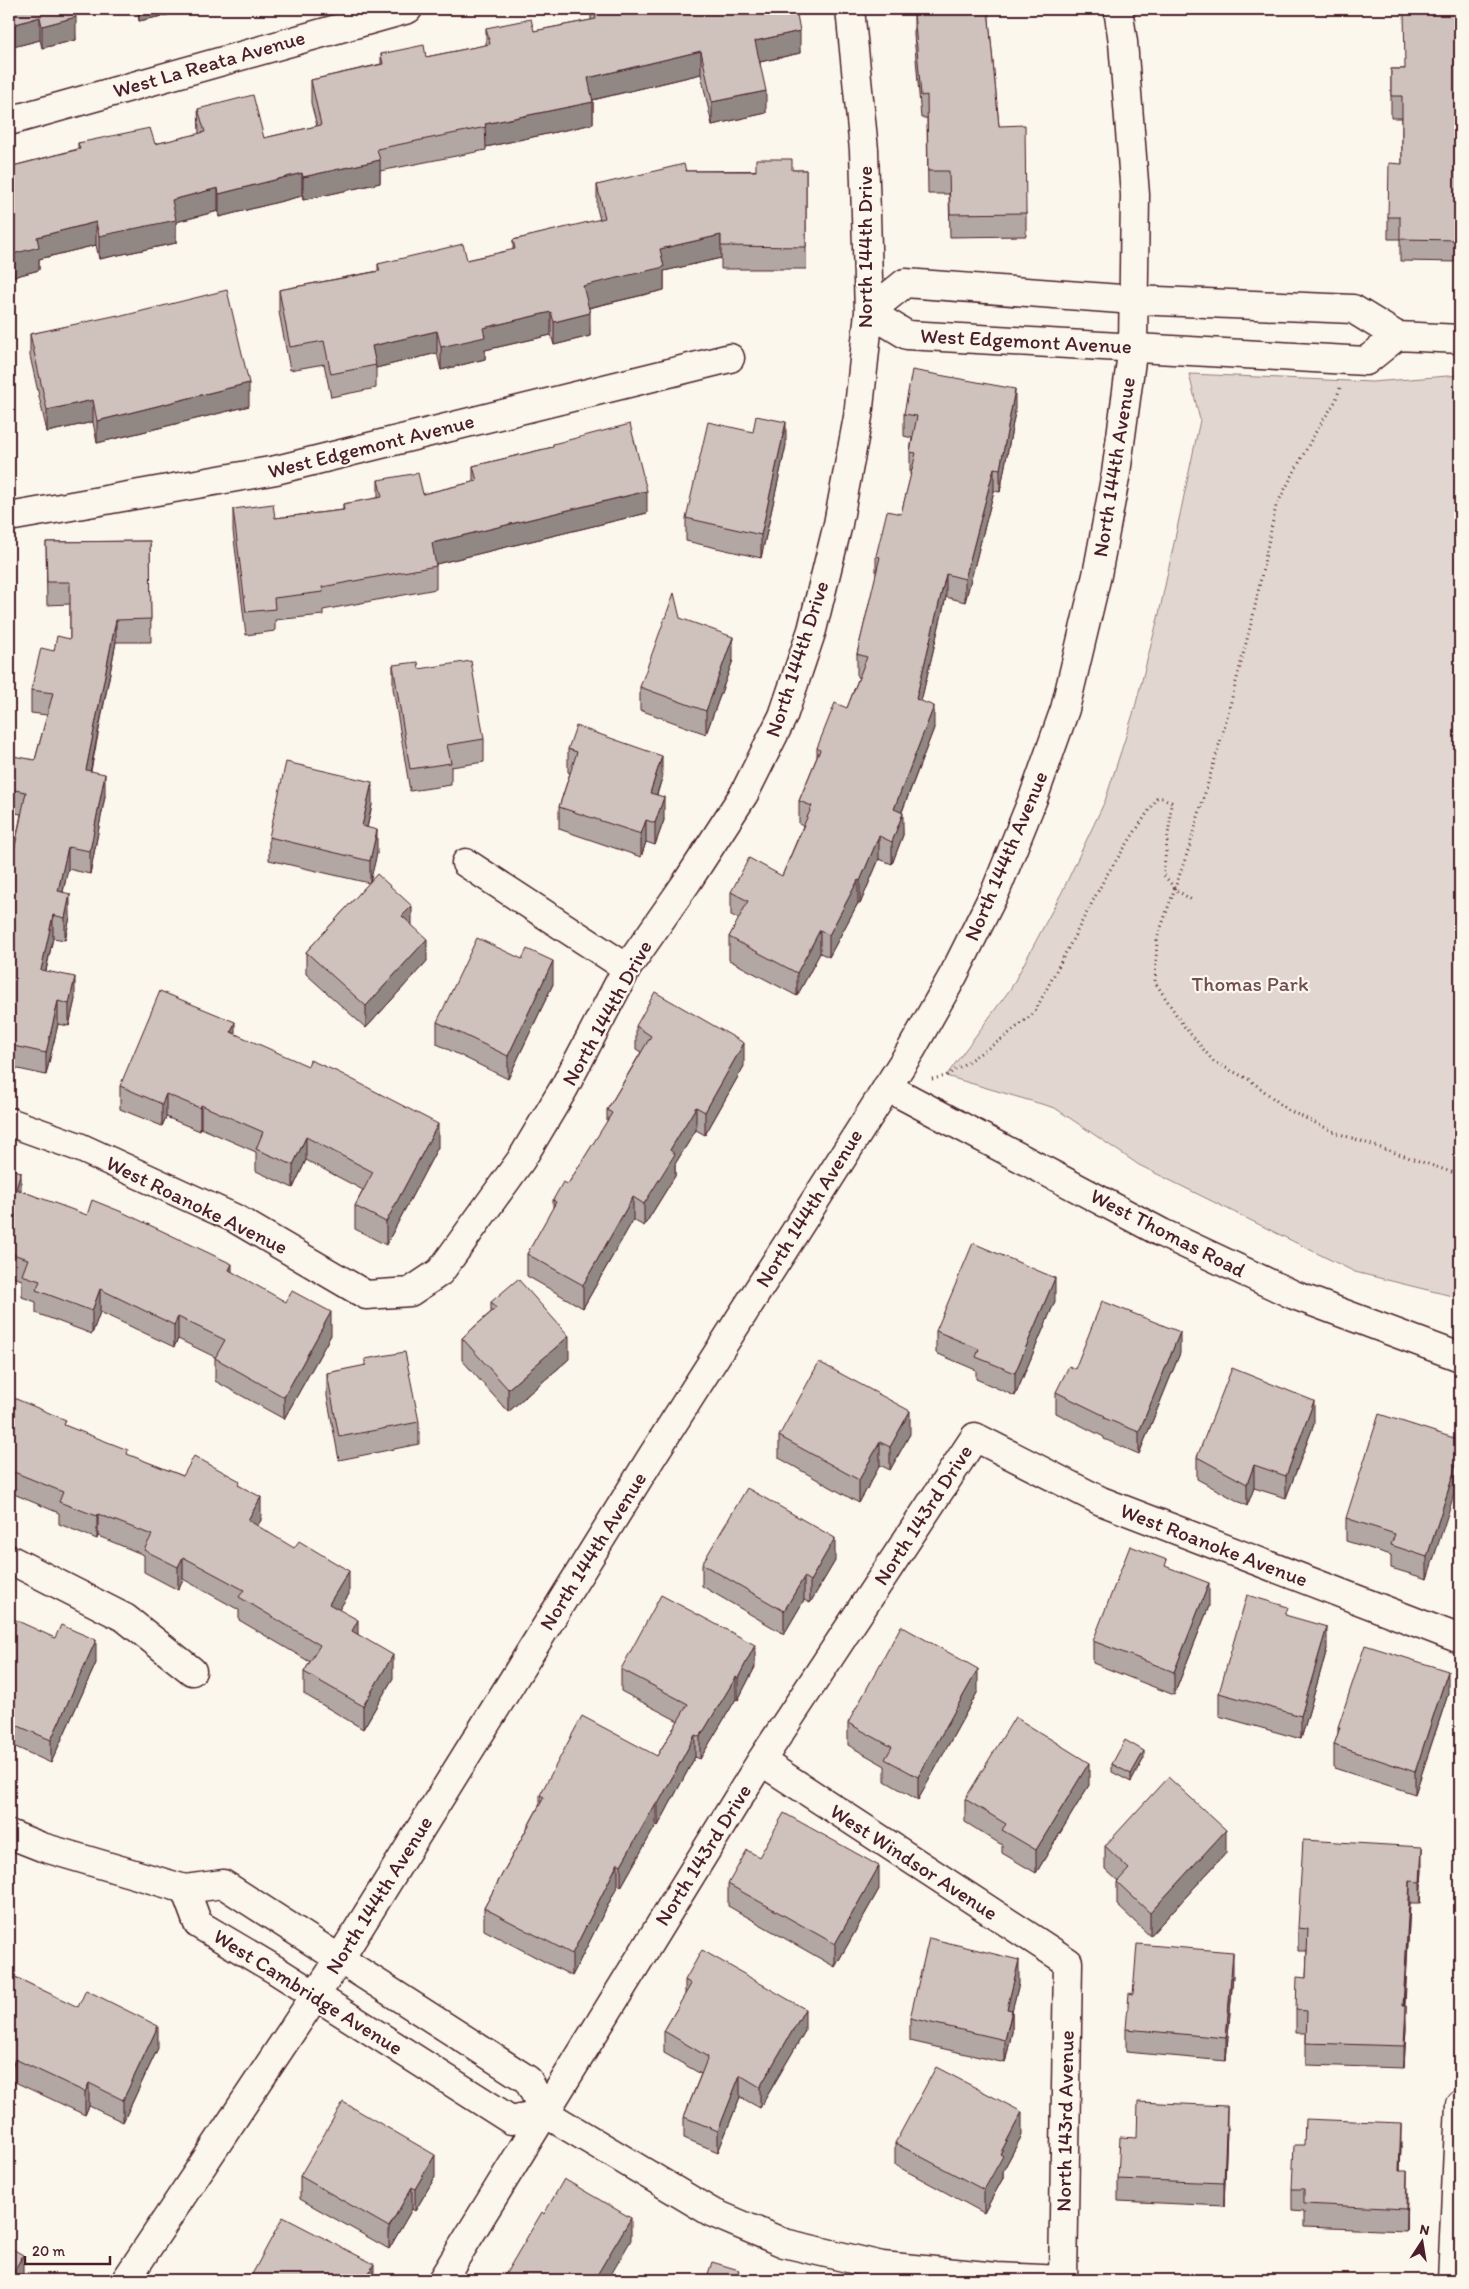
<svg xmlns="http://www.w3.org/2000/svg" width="1469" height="2289" font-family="Itim,sans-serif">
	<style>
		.green { fill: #e2d7d0; stroke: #967b7e }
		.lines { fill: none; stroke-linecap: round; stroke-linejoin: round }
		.street-casing { stroke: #4a1f2b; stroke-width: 31 }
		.secondary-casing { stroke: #4a1f2b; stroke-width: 31 }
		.path { stroke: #4a1f2b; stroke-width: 3; stroke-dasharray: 1 4; stroke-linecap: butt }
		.street { stroke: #fbf7ec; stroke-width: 28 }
		.secondary { stroke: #fbf7ec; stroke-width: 28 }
		.wall { fill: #b2a7a2; stroke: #4a1f2b }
		.shaded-wall { fill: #918884; stroke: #4a1f2b }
		.building { fill: #cfc2bc; stroke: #4a1f2b }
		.labels { text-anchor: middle; stroke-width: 4.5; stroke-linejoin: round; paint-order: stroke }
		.street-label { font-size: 21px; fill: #4a1f2b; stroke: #fbf7ec }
		.park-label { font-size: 21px; fill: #704d54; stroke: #fbf7ec }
	</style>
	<rect width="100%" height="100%" fill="#fbf7ec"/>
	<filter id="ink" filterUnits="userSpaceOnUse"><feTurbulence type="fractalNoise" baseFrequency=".02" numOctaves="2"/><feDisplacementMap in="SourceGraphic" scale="10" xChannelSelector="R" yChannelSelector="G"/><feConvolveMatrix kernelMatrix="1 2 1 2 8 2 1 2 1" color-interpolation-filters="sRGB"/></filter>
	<g filter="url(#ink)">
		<path class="green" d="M1189,374L1372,382L1460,375V1298L1355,1272L1139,1165L1055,1108L946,1076L1011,988L1062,892L1105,801L1134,711L1159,614L1200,420Z"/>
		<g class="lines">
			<g class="street-casing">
				<path id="street" d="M9,121L408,9
					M1397,336L1366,361L907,335L869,312L905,283L1134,300L1353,309L1397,336L1460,339
					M9,517L276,470L730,358
					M466,863L627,968
					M9,1122L79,1147L236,1219L366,1295L410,1292L440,1272L521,1160L564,1088L627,968L687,882L744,794L783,716L812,630L838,524L858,417L869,312L864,150L850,9
					M9,1559L125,1618L192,1671
					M761,1761L1068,1962L1063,2280
					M9,1834L42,1847L185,1889L223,1884L528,2080L545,2113L711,2212L784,2243L882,2266L997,2277L1063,2280
					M185,1889L198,1924L274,1969L511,2120L545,2113
					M442,2280L761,1761L975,1437L1101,1501L1460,1639
					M1452,2280L1460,2104"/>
			</g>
			<g class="secondary-casing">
				<path id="secondary" d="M887,1087L1162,1233L1294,1295L1460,1357
					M126,2280L339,1960L651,1458L911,1050L954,974L996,890L1034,796L1065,709L1097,575L1116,473L1133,346L1135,195L1123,42L1118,9"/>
			</g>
			<path class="path" d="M1340,388L1335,402L1315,433L1276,506L1253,616L1226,721L1189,848L1157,939L1155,982L1183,1025L1214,1062L1250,1080L1288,1110L1337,1133L1460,1175
				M932,1079L946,1076L1002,1039L1034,1013L1106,876L1157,798H1163L1171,802L1170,820L1163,874L1176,890L1192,900"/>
			<use href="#street" class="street"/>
			<use href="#secondary" class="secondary"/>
		</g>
		<path class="wall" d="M9,9H84L74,11L76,40L42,48L40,40L9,48Z
			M137,9H185V11L139,21Z
			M591,9H796L800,53L760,62L766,113L712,125L701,74L593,100V124L486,147V150L380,171V183L303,200L302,196L219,217L218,211L176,222V243L99,259L96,245L39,259V270L9,278V167L78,149V143L155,144L199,134L198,109L264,138L317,126L311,103V80L381,64V54L426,57L486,45V28L534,31L591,20Z
			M929,9H988L999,126L1026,213V236L950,237L949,194H928L927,118H921L914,35V12L929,11Z
			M1460,9V262L1400,261V239H1388V217L1402,164V118H1391V69H1404Z
			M806,170V269H721V258L664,271V290L589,308L590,336L554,345L551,335L485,350V359L441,370L437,353L376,368V388L331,397L324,364L290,370L279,312V290L378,271V264L467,260L513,250V240L600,220L597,208V185L686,171Z
			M118,317L249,406L97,443L93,422L47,432L30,356V334Z
			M1015,412L1000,492L994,491L965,602L946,597L921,701L934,728L902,812L903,835L892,864L879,859L860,904L858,903L829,957L820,953L797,996L729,960V937L739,919L731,915V892L782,876L803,826L799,824V801L817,757V748L847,708L859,677H857V654L876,576V556L901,514L911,475H910V452L912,438L904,436V414Z
			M553,444L647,513L436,564V589L323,610V615L275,620V631L246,635L233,531V509L275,518L343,510V504L378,498V480L423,494L473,482V466L553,447Z
			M786,445L761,558L686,541V518Z
			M150,541L151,642H116L91,771L105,796L90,874L68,869L63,892L70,917L65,940L53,938L46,971L75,999L69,1026L58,1024L46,1075L9,1067V856L14,851L21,814L9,812V777L35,760L47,715L31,713V690L70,639V604L47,605L46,542Z
			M680,618L733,660L706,734L640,710V687Z
			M393,665L484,739V762L451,767V785L410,791L393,688Z
			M568,749L662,778L657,795L664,820L655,845L646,842L641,857L559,829V807L570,773L568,772Z
			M372,805L367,828L377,853L370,881L412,925L427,961L366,1028L306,974V952L369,883L269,860V837Z
			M553,984L508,1079L437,1044V1022Z
			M636,1026L744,1066L705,1135L696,1130L675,1164V1176L644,1226L633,1220L583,1308L527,1276V1254L553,1209V1200L568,1184L607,1122V1110L641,1052L636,1049Z
			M235,1034L438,1147L386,1245L355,1229V1206L363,1190L306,1160L293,1188L256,1171V1152L201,1128L200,1131L166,1117L162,1126L120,1109V1086Z
			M9,1168L21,1191L232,1272L331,1335L284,1419L215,1381V1357L178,1339L174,1347L100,1312L92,1334L36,1313V1302L22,1297V1280L9,1276Z
			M1055,1301L1015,1396L976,1379V1370L936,1353V1331Z
			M491,1302L569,1359L508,1412L462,1360V1338L491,1312Z
			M1180,1353L1139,1454L1104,1439V1437L1056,1413V1392Z
			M365,1359L419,1422V1444L339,1460L327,1396V1373L365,1366Z
			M9,1396L66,1426L128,1455L183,1476L240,1486L261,1520L257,1526L349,1594L339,1609L358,1634L393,1678L363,1729L304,1694V1672L310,1662L239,1620V1610L183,1579L178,1590L144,1572V1555L98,1536L97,1539L59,1524V1513L9,1492Z
			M1314,1424L1286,1498L1254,1488L1247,1506L1197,1479V1457Z
			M910,1434L890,1470L880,1465L859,1503L779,1458V1436Z
			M1460,1440L1427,1579L1391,1568V1555L1346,1541V1518Z
			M835,1561L810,1603L804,1600L784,1634L702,1586V1564Z
			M1209,1606L1174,1695L1093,1663V1641Z
			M1288,1616L1327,1649L1301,1739L1219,1716V1693Z
			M9,1617L96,1663L51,1763L9,1744Z
			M755,1667L738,1700L736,1699L700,1759L695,1757L658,1826L656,1825L621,1887L618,1885L572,1976L484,1930V1908L540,1804V1795L657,1756L678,1721L621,1691V1669Z
			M978,1691L918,1800L885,1781V1766L848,1745V1723Z
			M1448,1694L1415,1794L1334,1768V1745L1338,1735V1727Z
			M1144,1758L1131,1782L1112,1772V1764Z
			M1089,1785L1036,1873L1002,1853V1845L965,1822V1799Z
			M1105,1846L1226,1853L1150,1936L1117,1905V1882L1118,1881L1105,1869Z
			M759,1857L879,1889L835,1967L728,1906V1884Z
			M1422,1869L1420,1904H1410L1405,2006L1406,2028L1404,2068L1306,2065V2033H1296V2010L1306,1978L1307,1951H1298V1928Z
			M9,1974L158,2048L123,2122L89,2106L85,2115L15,2082L10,2094H9Z
			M1233,1975L1226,2061L1126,2052V2029Z
			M685,1980L805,2031L760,2108L740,2097L718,2152L684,2138V2117L701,2074L664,2053V2031L685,1995Z
			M1019,1983L1012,2010V2032L1005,2063L910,2041V2018Z
			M1227,2129L1224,2206L1118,2201V2179L1137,2138Z
			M1022,2135L1003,2171V2178L984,2213L895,2165V2143Z
			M1401,2146L1400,2171L1407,2194L1406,2231L1304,2227V2212L1292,2211V2189Z
			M300,2176L435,2177L415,2211L412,2209L389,2249L300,2199Z"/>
		<path class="shaded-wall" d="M69,9H84L69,12Z
			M139,9H185V11L139,21Z
			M40,17V40L9,48V26Z
			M76,17V40L42,48V26Z
			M800,31V53L755,63V41Z
			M701,51V74L588,101V78Z
			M766,91V113L712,125V102Z
			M593,102V124L486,147L485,124Z
			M380,160V183L303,200V177Z
			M302,173V196L219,217V194Z
			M218,188V211L176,222V243L99,259V236L172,200Z
			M96,222V245L39,259V270L9,278V255L37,237Z
			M721,235V258L664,271V290L583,309V286L660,249Z
			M551,312V335L485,350V359L441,370V347L483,328Z
			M590,313V336L554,345V322Z
			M437,331V353L376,368L372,346Z
			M249,383V406L97,443V421Z
			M1015,389V412L1000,492V469Z
			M93,400V422L47,432V410Z
			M786,422V445L761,558V535Z
			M994,468V491L965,602V579Z
			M647,491V513L432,565V543Z
			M946,574V597L916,722V699Z
			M116,620V642L86,793V770Z
			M733,637V660L706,734V711Z
			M934,706V728L894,832V809Z
			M662,756V778L650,815V793Z
			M105,774V796L90,874V851Z
			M372,782V805L362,849V826Z
			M664,797V820L655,845V823Z
			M903,813V835L892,864V842Z
			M646,820V842L641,857V834Z
			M377,830V853L370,883V861Z
			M879,836V859L860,904V881Z
			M68,847V869L58,914V891Z
			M858,880V903L829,957V935Z
			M70,894V917L65,940V918Z
			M412,906V928L402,916Z
			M53,915V938L41,992V970Z
			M820,930V953L797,996V973Z
			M427,939V961L366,1028V1006Z
			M553,961V984L508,1079V1056Z
			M75,977V999L69,1026V1004Z
			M58,1001V1024L46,1075V1053Z
			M235,1022V1045L231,1032Z
			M744,1043V1066L705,1135V1112Z
			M166,1094V1117L162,1126V1104Z
			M201,1105V1128L200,1131V1108Z
			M696,1107V1130L675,1164V1176L644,1226V1204L670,1150Z
			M438,1124V1147L386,1245V1222Z
			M306,1137V1160L293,1188V1165Z
			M21,1172V1195L16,1189Z
			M633,1197V1220L583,1308V1285Z
			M232,1264V1286L229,1270Z
			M1055,1278V1301L1015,1396V1373Z
			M100,1289V1312L92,1334V1311Z
			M331,1312V1335L284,1419V1397Z
			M178,1317V1339L174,1347V1325Z
			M1180,1332V1353L1139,1454V1432Z
			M569,1336V1359L508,1412V1389Z
			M1314,1401V1424L1286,1498V1476Z
			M910,1411V1434L890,1470V1447Z
			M880,1442V1465L859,1503V1480Z
			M1460,1453V1476L1427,1579V1557Z
			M1254,1465V1488L1247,1506V1484Z
			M261,1497V1520L248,1543V1520Z
			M98,1514V1536L97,1539V1516Z
			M835,1538V1561L810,1603V1581Z
			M183,1557V1579L178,1590V1567Z
			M349,1571V1594L329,1626V1604Z
			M804,1577V1600L784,1634V1611Z
			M1209,1583V1606L1174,1695V1672Z
			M358,1620V1643L352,1631Z
			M1327,1627V1649L1301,1739V1716Z
			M96,1640V1663L51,1763V1740Z
			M755,1645V1667L738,1700V1678Z
			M393,1655V1678L363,1729V1706Z
			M978,1669V1691L918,1800V1777Z
			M1448,1671V1694L1415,1794V1772Z
			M736,1677V1699L700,1759V1737Z
			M695,1735V1757L658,1826V1804Z
			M1144,1751V1758L1131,1782V1774Z
			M1089,1763V1785L1036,1873V1850Z
			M656,1803V1825L621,1887V1865Z
			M1226,1830V1853L1150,1936V1913Z
			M1422,1847V1869L1420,1904V1882Z
			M618,1863V1885L572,1976V1954Z
			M879,1866V1889L835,1967V1944Z
			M1410,1881V1904L1403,2028V2006Z
			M1233,1952V1975L1226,2061V2038Z
			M1019,1960V1983L1007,2031V2009Z
			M1406,2006V2028L1404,2068V2046Z
			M805,2009V2031L760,2108V2087Z
			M1012,2010V2032L1005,2063V2040Z
			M158,2026V2048L123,2122V2100Z
			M15,2059V2082L10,2094V2072Z
			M740,2075V2097L718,2152V2131Z
			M89,2083V2106L85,2115V2092Z
			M1227,2106V2129L1224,2206V2183Z
			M1022,2112V2135L1003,2171V2178L984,2213V2190L1000,2154Z
			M1401,2123V2146L1399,2193V2171Z
			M435,2155V2177L415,2211V2189Z
			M1407,2171V2194L1406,2231V2209Z
			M412,2187V2209L389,2249V2227Z
			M631,2218V2240L608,2280H594Z
			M23,2255V2278L22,2280H9Z
			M374,2264V2280H365Z"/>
		<path class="building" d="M9,9H74L76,17L42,26L40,17L9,26Z
			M594,9H796L800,31L755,41L766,91L712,102L701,51L588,78L593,102L485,124L486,127L377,149L380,160L303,177L302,173L219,194L218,188L172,200L176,220L99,236L96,222L37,237L39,247L9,255V167L80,149L78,143L150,128L155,144L205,132L198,109L253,95L264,138L321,125L311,80L383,64L381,54L424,45L426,57L490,44L486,28L531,19L534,31L596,19Z
			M933,9H988L999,126L1025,125L1026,213L950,214L949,171H928L927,95L921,96L914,12L933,10Z
			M1404,9H1460V240L1400,239V217H1388L1389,163L1402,164V96H1391V69H1405Z
			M756,159H792V170H806V247L721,246V235L660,249L664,267L583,286L590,313L554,322L551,312L483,328L485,337L441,347L437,331L372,346L376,365L331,374L324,341L290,347L279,290L380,271L378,264L463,244L467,260L515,249L513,240L605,218L597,185L684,164L686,171H756Z
			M227,290L249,383L97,421L93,400L47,410L30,334L118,315V317Z
			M912,370L1015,389L1000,469L994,468L965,579L946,574L916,699L934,706L894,809L903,813L892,842L879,836L860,881L858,880L829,935L820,930L797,973L729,937L748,901L731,892L749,858L782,876L812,806L799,801L820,750L817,748L835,703L847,708L867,657L857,654L880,557L876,556L887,511L901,514L916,453L910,452L917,416L904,414Z
			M756,416L786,422L761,535L686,518L708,422L753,432Z
			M630,424L647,491L432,543L436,566L322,587L323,592L274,598L275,609L246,612L233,509L273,504L275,518L344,510L343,504L382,497L378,480L418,473L423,494L477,481L473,466L553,447V444Z
			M150,541L151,619L116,620L86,770L105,774L90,851L68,847L58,891L70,894L65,918L53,915L41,970L75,977L69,1004L58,1001L46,1053L9,1045V856L10,850L14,851L26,792L9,789V777L13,756L35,760L53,693L31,690L41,648L54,651L57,636L70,639V582H47L46,542Z
			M674,593L680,618L733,637L706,711L640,687Z
			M471,661L484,739L447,745L451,763L410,769L393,665L418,662L419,669Z
			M576,726L662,756L650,793L664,797L655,823L646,820L641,834L559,807L577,752L568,749Z
			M286,762L372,782L362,826L377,830L370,861L269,837Z
			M377,874L412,906L402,916L427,939L366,1006L306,952Z
			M477,938L522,959L527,949L553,961L508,1056L437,1022Z
			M160,991L235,1022L231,1032L308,1066L310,1060L338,1072L438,1124L386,1222L355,1206L373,1172L306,1137L293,1165L256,1149L263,1132L201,1105L200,1108L166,1094L162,1104L120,1086Z
			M655,992L744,1043L705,1112L696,1107L670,1150L675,1154L644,1204L633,1197L583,1285L527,1254L556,1202L553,1200L563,1182L568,1184L612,1113L607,1110L651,1036L636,1026Z
			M9,1168L21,1172L16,1189L87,1215L92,1200L122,1212L232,1264L229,1270L286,1302L292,1291L331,1312L284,1397L215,1358L225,1340L178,1317L174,1325L100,1289L92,1311L36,1290L40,1281L22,1275L28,1259L9,1253Z
			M973,1243L1055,1278L1015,1373L976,1357L979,1349L936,1331Z
			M518,1279L569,1336L508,1389L462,1338L496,1308L491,1302Z
			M1102,1301L1180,1332L1139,1432L1104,1418L1105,1416L1056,1392L1069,1366L1075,1369Z
			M405,1352L419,1422L339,1437L327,1373L366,1365L365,1359Z
			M819,1362L910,1411L890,1447L880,1442L859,1480L779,1436Z
			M1232,1368L1314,1401L1286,1476L1254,1465L1247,1484L1197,1457Z
			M9,1396L66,1420L64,1425L128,1450L127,1454L183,1476L194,1456L240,1481L238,1485L261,1497L248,1520L294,1548L299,1541L349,1571L329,1604L358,1620L352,1631L393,1655L363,1706L304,1672L320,1645L239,1597L244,1590L183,1557L178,1567L144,1550L152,1535L98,1514L97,1516L59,1502L63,1492L9,1470Z
			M1379,1414L1460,1440V1453L1427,1557L1391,1545L1395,1534L1346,1518Z
			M747,1488L835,1538L810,1581L804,1577L784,1611L702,1564Z
			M1130,1546L1167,1560L1165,1566L1209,1583L1174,1672L1093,1641Z
			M661,1595L755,1645L738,1678L736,1677L700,1737L695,1735L658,1804L656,1803L621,1865L618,1863L572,1954L484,1908L544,1797L540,1795L582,1716L657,1756L688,1704L621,1669Z
			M1247,1595L1288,1607L1285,1615L1327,1627L1301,1716L1219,1693Z
			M9,1617L55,1638L61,1625L96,1640L51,1740L9,1722Z
			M901,1626L978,1669L918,1777L885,1759L892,1747L848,1723Z
			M1365,1645L1448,1671L1415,1772L1334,1745L1340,1727H1338Z
			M1015,1717L1089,1763L1036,1850L1002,1830L1006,1824L965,1799Z
			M1125,1740L1144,1751L1131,1774L1112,1764Z
			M1168,1777L1226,1830L1150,1913L1117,1882L1129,1869L1105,1846Z
			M784,1813L879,1866L835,1944L728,1884L747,1850L759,1857Z
			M1303,1840L1422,1847L1420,1882L1410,1881L1403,2006H1406L1404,2046L1306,2043L1307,2011L1296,2010L1297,1977L1306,1978L1308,1929L1298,1928Z
			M929,1938L1019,1960L1007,2009L1012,2010L1005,2040L910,2018Z
			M1137,1944L1233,1952L1226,2038L1126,2029L1129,1993L1133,1994Z
			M702,1950L805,2009L760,2087L740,2075L718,2131L684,2117L708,2057L664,2031L691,1984L685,1980Z
			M9,1974L78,2007L86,1990L158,2026L123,2100L89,2083L85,2092L15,2059L10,2072L9,2071Z
			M936,2067L1022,2112L1000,2154L1003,2156L984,2190L895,2143Z
			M343,2102L435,2155L415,2189L412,2187L389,2227L300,2176Z
			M1138,2102L1227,2106L1224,2183L1118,2179L1120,2137L1137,2138Z
			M1305,2119L1401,2123L1399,2171H1407L1406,2209L1304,2204V2189H1292L1294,2145H1304Z
			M564,2179L631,2218L594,2280H502L542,2212L544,2214Z
			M283,2217L374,2264L365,2280H249Z
			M9,2247L23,2255L9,2280Z
			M712,2262L739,2270L738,2273L764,2280H706Z"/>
	</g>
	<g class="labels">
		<g class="street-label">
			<text transform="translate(209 64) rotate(-16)" y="7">West La Reata Avenue</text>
			<text transform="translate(865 247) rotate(-90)" y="7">North 144th Drive</text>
			<text transform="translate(1026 341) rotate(3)" y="7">West Edgemont Avenue</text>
			<text transform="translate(371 446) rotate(-14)" y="7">West Edgemont Avenue</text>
			<text transform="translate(1114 467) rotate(-81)" y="7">North 144th Avenue</text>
			<text transform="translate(797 659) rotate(-72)" y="7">North 144th Drive</text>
			<text transform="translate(1006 856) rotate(-67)" y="7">North 144th Avenue</text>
			<text transform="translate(607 1013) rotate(-61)" y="7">North 144th Drive</text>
			<text transform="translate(197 1205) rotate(26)" y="7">West Roanoke Avenue</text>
			<text transform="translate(809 1208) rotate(-58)" y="7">North 144th Avenue</text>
			<text transform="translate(1168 1233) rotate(27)" y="7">West Thomas Road</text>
			<text transform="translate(923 1515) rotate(-57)" y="7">North 143rd Drive</text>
			<text transform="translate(1214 1545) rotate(21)" y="7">West Roanoke Avenue</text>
			<text transform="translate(593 1551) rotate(-58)" y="7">North 144th Avenue</text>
			<text transform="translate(703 1855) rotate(-58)" y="7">North 143rd Drive</text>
			<text transform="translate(914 1862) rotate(33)" y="7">West Windsor Avenue</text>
			<text transform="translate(379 1895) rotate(-58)" y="7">North 144th Avenue</text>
			<text transform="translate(308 1992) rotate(32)" y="7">West Cambridge Avenue</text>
			<text transform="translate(1065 2121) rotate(-89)" y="7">North 143rd Avenue</text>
		</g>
		<g class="park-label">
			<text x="1250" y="991">Thomas Park</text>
		</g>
	</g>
	<rect width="1469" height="2289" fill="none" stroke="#fbf7ec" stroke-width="30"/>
	<rect x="15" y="15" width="1439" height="2259" fill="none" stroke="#4a1f2b" stroke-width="2" filter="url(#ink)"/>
	<g transform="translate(1422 2242) rotate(12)" stroke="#fbf7ec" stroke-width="4" paint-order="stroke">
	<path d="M0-4L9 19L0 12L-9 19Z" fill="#4a1f2b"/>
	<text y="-8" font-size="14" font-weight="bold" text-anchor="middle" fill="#4a1f2b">N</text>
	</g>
	<path d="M25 2256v8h85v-8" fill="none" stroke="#4a1f2b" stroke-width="2.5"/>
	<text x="32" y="2256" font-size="15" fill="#4a1f2b" stroke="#fbf7ec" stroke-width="4" paint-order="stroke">20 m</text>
</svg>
